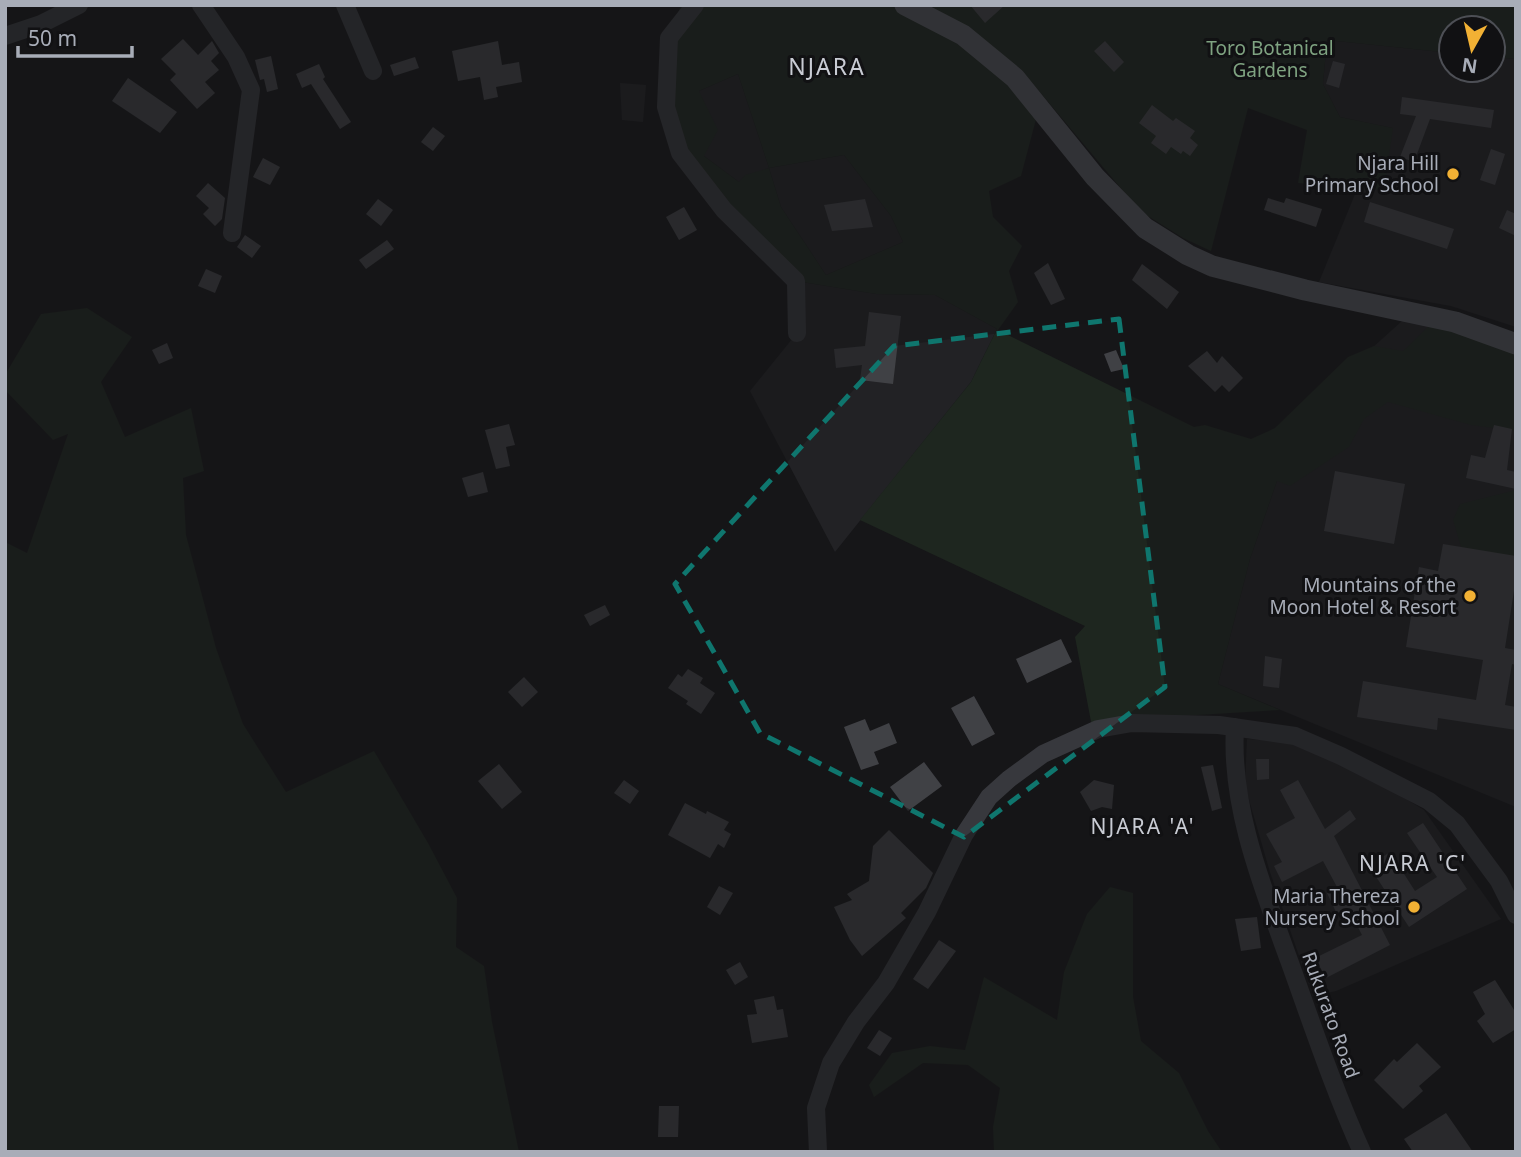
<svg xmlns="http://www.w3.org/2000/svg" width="1521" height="1157" font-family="'Noto Sans',sans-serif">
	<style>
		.built { fill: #222225 }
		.green { fill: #1e261f; fill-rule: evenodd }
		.building { fill: #404145 }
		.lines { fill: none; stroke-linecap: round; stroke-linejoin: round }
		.minor { stroke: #37383d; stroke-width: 18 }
		.major { stroke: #53555c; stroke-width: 21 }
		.marked { fill: none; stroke: #0f766e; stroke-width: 5; stroke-dasharray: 14 9; stroke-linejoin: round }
		.poi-dot { fill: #f2b134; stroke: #111113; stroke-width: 2.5 }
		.labels { text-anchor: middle; stroke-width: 6; stroke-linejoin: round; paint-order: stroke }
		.park-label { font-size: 19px; fill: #7fa381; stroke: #111113 }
		.poi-label { font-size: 19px; fill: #a8adb8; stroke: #111113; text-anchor: end }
		.street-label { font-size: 19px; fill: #a8adb8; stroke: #111113 }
		.neighbourhood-label { font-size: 21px; letter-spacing: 2px; fill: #c9ccd4; stroke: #111113 }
		.quarter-label { font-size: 23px; letter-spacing: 2px; fill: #c9ccd4; stroke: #111113 }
	</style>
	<rect width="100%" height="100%" fill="#161618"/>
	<path class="built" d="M1327,40L1451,53V70H1493V57L1516,59V327L1451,306L1319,282L1358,187L1384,189L1392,128L1340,117L1323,84Z
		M738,74L769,168L844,155L891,216L903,242L826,275L781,207L769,168L739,182L704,156L699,91Z
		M620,83L646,85L643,122L622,120Z
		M796,281L876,294L935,295L997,329L971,382L835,552L750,391L797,333Z
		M1411,313L1516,344V807L1218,684L1250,559L1277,481L1252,456Z
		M1247,739L1294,742L1360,771L1424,810L1501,919L1336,991L1313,996L1270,872L1245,786Z"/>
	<path class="green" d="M681,5H905L930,17L1039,108L1021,176L989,191L993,217L1022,246L1009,271L1018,302L998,330L1194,427L1205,425L1251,439L1275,428L1348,357L1374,346L1403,351L1429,326L1507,341L1516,358V431L1471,425L1388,402L1364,419L1349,447L1290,486L1277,481L1250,559L1218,684L1280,710L1115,720L1092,727L1075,637L1085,626L860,520L971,382L997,329L935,295L876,294L796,281L680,153L666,107L669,38ZM738,74L769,168L745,175L739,182L704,156L718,130L699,91ZM844,155L891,216L903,242L826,275L781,207L769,168Z
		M929,5H1516V59L1493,57V28H1451V53L1327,40L1323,84L1340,117L1393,128L1384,190L1298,183L1307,130L1248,108L1211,251L1183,238L1140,211L1033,84L966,28L927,7Z
		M87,308L132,337L101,382L125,437L191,408L204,471L183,478L186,535L216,648L243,724L286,792L374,751L428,843L457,898L456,947L484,966L492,1022L519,1152H5V542L27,553L68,434L53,440L5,390V375L41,314Z
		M1516,490V557L1461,547L1453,520L1460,504Z
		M1110,887L1133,893V997L1141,1041L1179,1073L1208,1131L1222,1152H994L993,1127L1000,1088L968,1065L923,1063L874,1097L869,1085L892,1053L930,1046L965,1050L984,977L1057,1020L1064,972L1087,914Z"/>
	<path class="building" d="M970,5H1005L985,23Z
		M183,39L198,55L212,41L219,53L211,61L219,70L205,82L215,93L197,109L170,80L176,74L161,59Z
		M498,41L502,65L519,62L522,82L496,87L498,97L484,100L480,77L458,81L452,51Z
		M1105,41L1124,62L1114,72L1094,51Z
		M271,56L278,89L267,92L264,79L260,80L255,60Z
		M415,57L419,68L394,76L390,65Z
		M1333,61L1345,64L1339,88L1326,84Z
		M319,64L325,77L323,79L351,122L340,129L311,84L302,88L296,74Z
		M128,78L177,112L160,133L112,101Z
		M1402,97L1494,110L1491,128L1430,119L1414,162L1400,157L1416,116L1400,114Z
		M1152,105L1173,121L1176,118L1195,131L1190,138L1198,145L1190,156L1183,151L1181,154L1171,147L1166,154L1151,143L1156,136L1139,123Z
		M433,127L445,136L433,151L421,142Z
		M1491,149L1505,154L1495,185L1480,180Z
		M263,158L280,167L270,185L253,177Z
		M208,183L225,198L222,219L215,226L203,214L209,208L196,196Z
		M1268,198L1284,203L1286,198L1322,209L1316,227L1264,210Z
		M378,199L393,210L381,226L366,214Z
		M865,199L873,227L832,231L824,205Z
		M1370,202L1454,229L1447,249L1364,222Z
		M684,207L697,230L679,240L666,217Z
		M1507,210L1516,214V236L1499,228Z
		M245,235L261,246L252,258L237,247Z
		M387,240L394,249L366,269L359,260Z
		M1048,263L1065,299L1051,305L1034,273Z
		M1142,264L1179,292L1167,309L1132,280Z
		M206,269L222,276L215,293L198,286Z
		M869,312L901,316L893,384L860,380L862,365L836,368L834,349L865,346Z
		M167,343L173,358L159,364L152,350Z
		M1116,350L1124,369L1111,372L1104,354Z
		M1207,351L1217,363L1222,356L1243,378L1229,392L1222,385L1215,392L1188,366Z
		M509,424L515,445L506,447L510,466L496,469L485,430Z
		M1494,425L1512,429L1507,470L1516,472V489L1466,478L1471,455L1485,458Z
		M1335,471L1405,484L1394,544L1324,531Z
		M483,472L488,492L468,497L462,478Z
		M1443,544L1516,556V578L1505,648L1516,650V665L1512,664L1505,705L1516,707V730L1438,718L1437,730L1357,717L1363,681L1476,700L1483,660L1406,647L1419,567L1438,571Z
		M605,605L610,615L590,626L584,615Z
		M1061,639L1072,662L1027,683L1016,659Z
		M1265,656L1282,659L1279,688L1263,686Z
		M688,669L703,678L700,683L715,693L701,714L686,704L688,701L668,688L678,674L682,677Z
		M524,677L538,692L522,707L508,692Z
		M974,696L995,734L972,746L951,708Z
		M865,719L870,731L889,723L897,743L874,752L879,764L861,770L844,727Z
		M1256,759H1269V779L1257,780Z
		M924,762L942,786L908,811L890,787Z
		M499,764L522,792L502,809L478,781Z
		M1213,765L1222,808L1212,811L1201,767Z
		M624,780L639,791L630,804L614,793Z
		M1094,780L1114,785L1112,809L1102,807L1091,811L1080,792Z
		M1298,780L1325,829L1350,810L1356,819L1334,836L1390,945L1326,978L1315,958L1362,935L1348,908L1337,914L1327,893L1337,887L1323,861L1282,882L1274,866L1282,862L1266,834L1295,818L1280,790Z
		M685,803L706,814L707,811L729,822L724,830L731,834L724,848L718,844L710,858L668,835Z
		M1423,823L1467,889L1409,927L1369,866L1390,852L1415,891L1437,877L1407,833Z
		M889,830L933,873L926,888L901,913L906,918L862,956L850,940L834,907L852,900L847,894L869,881L873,846Z
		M719,886L733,893L720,915L707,907Z
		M1257,917L1261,948L1241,951L1235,919Z
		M939,940L956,951L928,989L913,979Z
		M740,962L748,977L735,985L726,970Z
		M1495,980L1516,1013V1029L1493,1043L1477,1021L1485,1014L1473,992Z
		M774,996L777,1010L783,1009L788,1037L752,1043L747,1015L757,1014L754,1000Z
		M879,1030L892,1038L880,1056L867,1048Z
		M1417,1043L1441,1067L1419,1086L1423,1091L1403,1109L1374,1080L1394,1059L1397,1062Z
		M659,1106H679L678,1137H658Z
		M1446,1113L1473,1152H1413L1404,1139Z"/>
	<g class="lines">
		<path class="minor" d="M201,5L236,57L251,90L232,233
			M345,5L373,71
			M695,5L669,38L666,107L680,153L724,210L796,281L797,333
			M5,36L41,24L79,5
			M1235,727C1230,808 1263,888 1290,963C1313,1027 1334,1090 1362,1152
			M818,1152L816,1108L831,1063L856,1022L886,983L927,912L964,835L989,797L1009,779L1043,754L1098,729L1132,723L1219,725L1295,736L1341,756L1429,801L1457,824L1499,881L1516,915"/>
		<path class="major" d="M905,5L963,35L1015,78L1095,177L1145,228L1188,255L1212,266L1305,290L1455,322L1516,344"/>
	</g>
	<path d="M0 0H1521V1157H0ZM1119,319L1165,687L964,837L760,733L675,584L894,346Z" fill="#161618" fill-opacity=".55" fill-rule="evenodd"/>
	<path class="marked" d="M1119,319L1165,687L964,837L760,733L675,584L894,346Z"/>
	<g class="poi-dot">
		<circle cx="1453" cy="174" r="7"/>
		<circle cx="1470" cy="596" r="7"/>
		<circle cx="1414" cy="907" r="7"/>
	</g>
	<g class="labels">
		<g class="park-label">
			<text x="1270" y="55">Toro Botanical<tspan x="1270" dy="22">Gardens</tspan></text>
		</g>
		<g class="poi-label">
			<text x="1439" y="170">Njara Hill<tspan x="1439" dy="22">Primary School</tspan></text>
			<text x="1456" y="592">Mountains of the<tspan x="1456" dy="22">Moon Hotel &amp; Resort</tspan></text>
			<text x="1400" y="903">Maria Thereza<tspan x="1400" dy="22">Nursery School</tspan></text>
		</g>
		<g class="street-label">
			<text transform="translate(1331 1015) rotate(70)" y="7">Rukurato Road</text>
		</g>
		<g class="neighbourhood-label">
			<text x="1143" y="834">NJARA 'A'</text>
			<text x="1413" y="871">NJARA 'C'</text>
		</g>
		<g class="quarter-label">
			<text x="827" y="75">NJARA</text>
		</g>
	</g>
	<rect width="1521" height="1157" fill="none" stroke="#a8adb8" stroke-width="14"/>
	<g transform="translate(1472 49) rotate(188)"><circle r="33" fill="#111113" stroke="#4d4f55" stroke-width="2"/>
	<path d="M0-5L12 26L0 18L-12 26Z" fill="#f2b134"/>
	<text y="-10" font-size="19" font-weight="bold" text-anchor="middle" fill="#a8adb8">N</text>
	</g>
	<path d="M18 46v10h114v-10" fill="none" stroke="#a8adb8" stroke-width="3.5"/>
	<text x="28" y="46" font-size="21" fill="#a8adb8" stroke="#111113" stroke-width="5" paint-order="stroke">50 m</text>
</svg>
